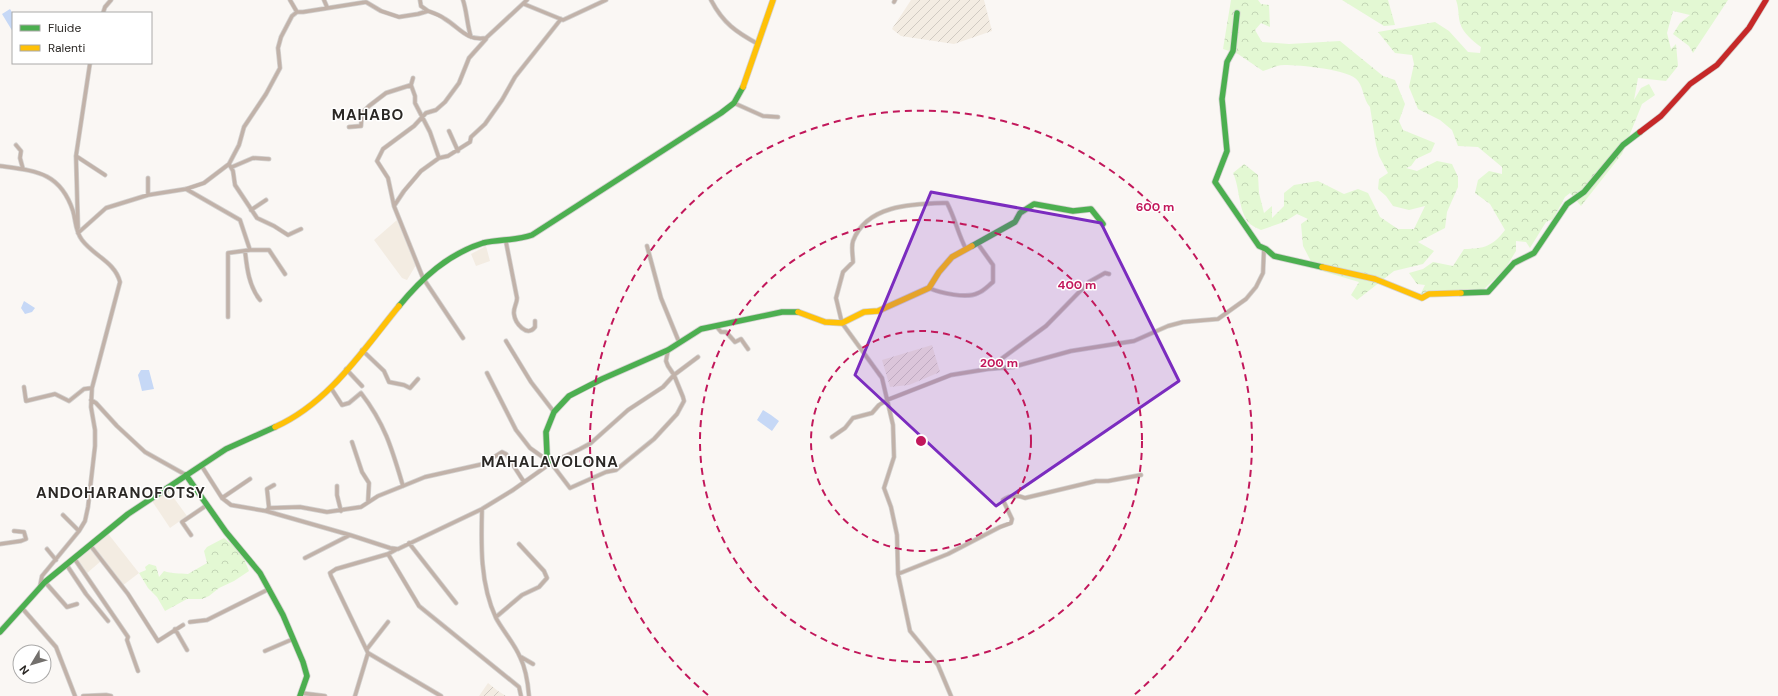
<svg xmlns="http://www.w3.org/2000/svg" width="1778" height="696" font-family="'DM Sans',sans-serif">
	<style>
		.built { fill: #f3ece2 }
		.industrial { fill: url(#industrial-furrows) }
		.forest { fill: url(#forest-crowns) }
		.water { fill: #c6d8f6 }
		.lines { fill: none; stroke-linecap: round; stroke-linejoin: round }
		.street-casing { stroke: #d4d2d0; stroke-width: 5 }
		.fast-casing { stroke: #d4d2d0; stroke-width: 7 }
		.slow-casing { stroke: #d4d2d0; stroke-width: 7 }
		.jam-casing { stroke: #d4d2d0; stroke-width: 7 }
		.street { stroke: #c1b2a9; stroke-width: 3.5 }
		.fast { stroke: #4caf50; stroke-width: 5.5 }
		.slow { stroke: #ffc107; stroke-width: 5.5 }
		.jam { stroke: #c62828; stroke-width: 5.5 }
		.marked { fill: #7b2cbf; fill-opacity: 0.2; stroke: #7b2cbf; stroke-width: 3; stroke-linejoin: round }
		.ring { fill: none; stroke: #c2185b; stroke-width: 2; stroke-dasharray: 7 5 }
		.labels { text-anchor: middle; stroke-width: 3; stroke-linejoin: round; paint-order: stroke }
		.district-label { font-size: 15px; font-weight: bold; letter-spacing: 1px; fill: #2b2825; stroke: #fff }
		.centre { fill: #c2185b; stroke: #fff; stroke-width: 2 }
		.ring-label { font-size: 12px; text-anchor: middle; font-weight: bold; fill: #c2185b; stroke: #fff; stroke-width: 3; stroke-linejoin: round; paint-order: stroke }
	</style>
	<defs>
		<pattern id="industrial-furrows" width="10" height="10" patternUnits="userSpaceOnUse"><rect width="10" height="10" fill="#f3ece2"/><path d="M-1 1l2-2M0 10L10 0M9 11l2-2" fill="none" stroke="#d0cac2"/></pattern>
		<pattern id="forest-crowns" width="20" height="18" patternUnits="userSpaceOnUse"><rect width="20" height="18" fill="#e3f8d3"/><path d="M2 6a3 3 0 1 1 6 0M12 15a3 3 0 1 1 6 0" fill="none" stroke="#c3d5b5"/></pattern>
	</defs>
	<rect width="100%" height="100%" fill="#faf7f4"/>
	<path class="built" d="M397,220L416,265L407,280L402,278L374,240Z
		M486,246L490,261L476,266L471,254Z
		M168,490L187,516L170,528L152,501Z
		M106,531L139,573L122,586L90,545Z
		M89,547L101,561L86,574L76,558Z"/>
	<path class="industrial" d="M911,0H984L992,31L954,44L901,36L892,29Z
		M932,345L940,372L909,385L890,387L882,360Z
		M488,683L498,691L506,696H479Z"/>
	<path class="forest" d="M1231,0H1258L1261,4L1269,5L1270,27L1261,23L1255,30L1262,42L1289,44L1340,41L1383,76L1395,80L1405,104L1399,121L1403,130L1435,143L1431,152L1416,159L1411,166L1406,168L1417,171L1437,161L1452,164L1458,177V187L1447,212L1445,228L1418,242L1434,251L1423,264L1394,271L1357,300L1351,295L1359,282L1315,269L1303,246L1301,224L1308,219L1297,214L1284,222L1261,230C1257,228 1250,225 1248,222C1238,208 1240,188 1233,173L1244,164L1258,175L1259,193L1264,213L1272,206V218L1284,206V193L1294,185L1318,181L1344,194L1358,189L1368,193L1380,217L1398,229H1414L1425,206L1409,210L1393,206L1386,196L1378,189L1379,179L1388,173L1379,156L1376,145L1370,107C1363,99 1364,89 1358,81C1350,69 1299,65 1284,65C1277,65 1270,69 1263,71L1238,54L1223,49Z
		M1342,0H1388L1395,25L1384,26Z
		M1456,0H1728L1693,53L1689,46L1673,34L1680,23L1690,15L1673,11L1667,33L1671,49L1676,44L1678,66L1666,81L1638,78L1634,100L1641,88L1649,84L1655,95L1642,104L1622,154L1581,206L1570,193L1565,197L1553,219L1546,222L1530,248L1526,242L1516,241V251L1505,269L1484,289L1439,296L1420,295L1425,285L1417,284L1409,273L1423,269L1433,262L1453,266L1464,249C1484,249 1493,246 1505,230L1490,204L1475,193L1478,180L1489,171L1502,174V167L1478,147L1458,146L1452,130L1440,120L1418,109L1409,87L1414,64L1412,55L1395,53L1378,32L1435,22L1449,31L1468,52L1480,53L1481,47C1473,41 1463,33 1460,23C1458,15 1459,8 1456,0Z
		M224,538L241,552L249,571L234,581L219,588L209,596L202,599H187L165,611L157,597L148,588L139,573L146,570L145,567L149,564L156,566L159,577L164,571C172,574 179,573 188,574L207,563L204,551L207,547Z"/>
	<path class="water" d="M10,9L13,14V32L2,14Z
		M24,301L35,308L32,312L25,314L21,308Z
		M141,370H149L154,389L142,391L138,375Z
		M763,410L771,415L779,421L772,431L757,420Z"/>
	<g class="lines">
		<g class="street-casing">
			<path id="street" d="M290,0L297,12
				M324,0L327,7
				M420,0L421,6L428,11
				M463,0C467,12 467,25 471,37
				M711,0C723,23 736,32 758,44
				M894,2L895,0
				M524,4L563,20L606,0
				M103,13L105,7L111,0
				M411,85L415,96V103L430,132L439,158
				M734,103L763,116L778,117
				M349,127L361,126L362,113L369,106L386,93L411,85L413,78
				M449,131L458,151
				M16,145L21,151L20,158L23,169
				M76,156L105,175
				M229,164L233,171L235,185L257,218L274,226L288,235L301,229
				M0,166C36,171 60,172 73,211C76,221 75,231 82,240C94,256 115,262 120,282L92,388L91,407L95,430V446L88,507L85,521L79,531L42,576L40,586
				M232,167L253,158L269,159
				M148,178V195
				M186,189L240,220L250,250H269L285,274
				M394,206L388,178L377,161L383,149L414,126L426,113L436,110L445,102L459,83L469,58L486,39
				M251,210L266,200
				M78,228L76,156L90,63
				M78,233L106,208L148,195L186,189L204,183L229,164L239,145L244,127L266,94L280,68L278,48L281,37L292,16L297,12H303L366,2L381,11L399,17L418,14L428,11C434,13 440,15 445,19C460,28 466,41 486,38L527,0
				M506,242L517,298C517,304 513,308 514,314C515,323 527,338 535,327V321
				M647,246L661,298L679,342
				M245,251C247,269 249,286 260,300
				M929,288C940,293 967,299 978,293C984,291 989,285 993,282V265L978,244
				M228,317V253L250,250
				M716,326L721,332H726L735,342L741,339L748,349
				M463,338L423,278L394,206L404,191L421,171L439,158L448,156L470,142L471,137L485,124L502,100L515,77L561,19
				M506,341L531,382L554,412
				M362,350L384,371L389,382L404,385L410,388L418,379
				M989,368L1046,326L1089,282L1105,273L1109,274
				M346,369L362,386
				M487,373L516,430L530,448L551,463L570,488L606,472L616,470L654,439L677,414L684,401L683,397L674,375L668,366L666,361L668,350
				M24,387L26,401L55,394L69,401L84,389L92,388
				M331,388L342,405L349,403L361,393C385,424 392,449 403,486
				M91,400L96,403L117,426L145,452L186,475
				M832,437L845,428L853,418L872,413L879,405L887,400L951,375L988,369L1013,367L1071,351L1134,341L1168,326L1183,322L1218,319L1246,299L1256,287L1263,273L1264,248
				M352,442L362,472L369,483L368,502
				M201,465L222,498L231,505L266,511L350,535L390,548L398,549L482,509L513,490L551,463L580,449L591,443L628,410L663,387L674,375L698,357
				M337,486V495L341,511
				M222,498L250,479
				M269,508L267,489L274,485
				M482,509C481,545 480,584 496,618C503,631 514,643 520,657C526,669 528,683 529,696
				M266,511L269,508L300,507L327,512L361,507L378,496L403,486L425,477L483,464L502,452L506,454L524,482
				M63,515L79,531
				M191,535L182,522L207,505
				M409,543L456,603
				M0,544L21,541L26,539L24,532L14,531
				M90,545L128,594L158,641L183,625
				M47,549L56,560
				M397,549L388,554L336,569L330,573L331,576L368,653L441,696
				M388,554L419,606L519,687L521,696
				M74,558L128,637L127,640L138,671
				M305,558L350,535
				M66,564L86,594L108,621
				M898,574L948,554L1000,527L1011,523L1012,519L1003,500C1010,495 1017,495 1025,498L1096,481H1108L1141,475
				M45,582L67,607L77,604
				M22,608L56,647L75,696
				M496,617L522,595L539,587L547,578L544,571L519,544
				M190,622L207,620L269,589
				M175,629L187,650
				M367,649L388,622
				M265,651L293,639
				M521,657L533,664
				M301,693L325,696
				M83,696L106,695L111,696
				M355,696L368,653
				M951,696L938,665L910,631L898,574L897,535L891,507L884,488L894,457L893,425L882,378L842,323L836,298L843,272L853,262C853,256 851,247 853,241C867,204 914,204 947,203C955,218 958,234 966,249"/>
		</g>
		<g class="fast-casing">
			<path id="fast" d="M1237,13L1233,51L1227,62L1222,99L1227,151L1215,182L1259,246L1266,249L1274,256L1322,267
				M972,246L1015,222L1020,213L1034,204L1073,211L1091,209L1103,224
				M1461,293L1488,292L1514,263L1534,253L1567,204L1584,192L1623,145L1640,132
				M399,306C422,278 448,254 483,243C499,239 516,241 532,235L721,113L734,103L743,87
				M550,461L547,454L546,432L554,412L569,396L602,379L668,350L701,329L782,312H798
				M186,475L226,532L260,573L283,615L303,662L307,676L300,696
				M0,632L45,582L128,514L226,449L275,427"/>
		</g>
		<g class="slow-casing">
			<path id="slow" d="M743,87L773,0
				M1322,267L1375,279L1422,298L1429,294L1461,293
				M798,312L825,322L842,323L864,312L878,311L929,288L939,272L952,257L972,246
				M275,427C329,403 363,350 399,306"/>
		</g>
		<g class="jam-casing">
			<path id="jam" d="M1640,132L1661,116L1690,84L1717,65L1749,28L1766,0"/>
		</g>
		<use href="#street" class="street"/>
		<use href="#fast" class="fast"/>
		<use href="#slow" class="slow"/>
		<use href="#jam" class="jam"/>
	</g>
	<path class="marked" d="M931,192L1101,223L1179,381L996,506L855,375Z"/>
	<g class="ring">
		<circle cx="921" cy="441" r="110"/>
		<circle cx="921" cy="441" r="221"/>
		<path d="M708 695A331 331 0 1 1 1134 695"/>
	</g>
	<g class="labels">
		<g class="district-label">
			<text x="368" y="120">MAHABO</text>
			<text x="550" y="467">MAHALAVOLONA</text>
			<text x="121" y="498">ANDOHARANOFOTSY</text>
		</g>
	</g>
	<circle cx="921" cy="441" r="6" class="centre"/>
	<g class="ring-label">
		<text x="1155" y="211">600 m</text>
		<text x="1077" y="289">400 m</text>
		<text x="999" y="367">200 m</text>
	</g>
	<rect x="12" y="12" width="140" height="52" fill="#ffffff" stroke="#aaa9a8"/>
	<rect x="20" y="25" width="20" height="6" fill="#4caf50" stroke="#aaa9a8"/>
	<text x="48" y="32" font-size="12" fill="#2b2825">Fluide</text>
	<rect x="20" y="45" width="20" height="6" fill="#ffc107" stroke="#aaa9a8"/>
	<text x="48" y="52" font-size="12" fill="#2b2825">Ralenti</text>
	<g transform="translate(32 664) rotate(232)"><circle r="19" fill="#ffffff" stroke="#aaa9a8"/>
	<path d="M0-3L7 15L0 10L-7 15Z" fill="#73706d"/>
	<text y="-6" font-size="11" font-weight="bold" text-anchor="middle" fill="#2b2825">N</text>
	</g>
</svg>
